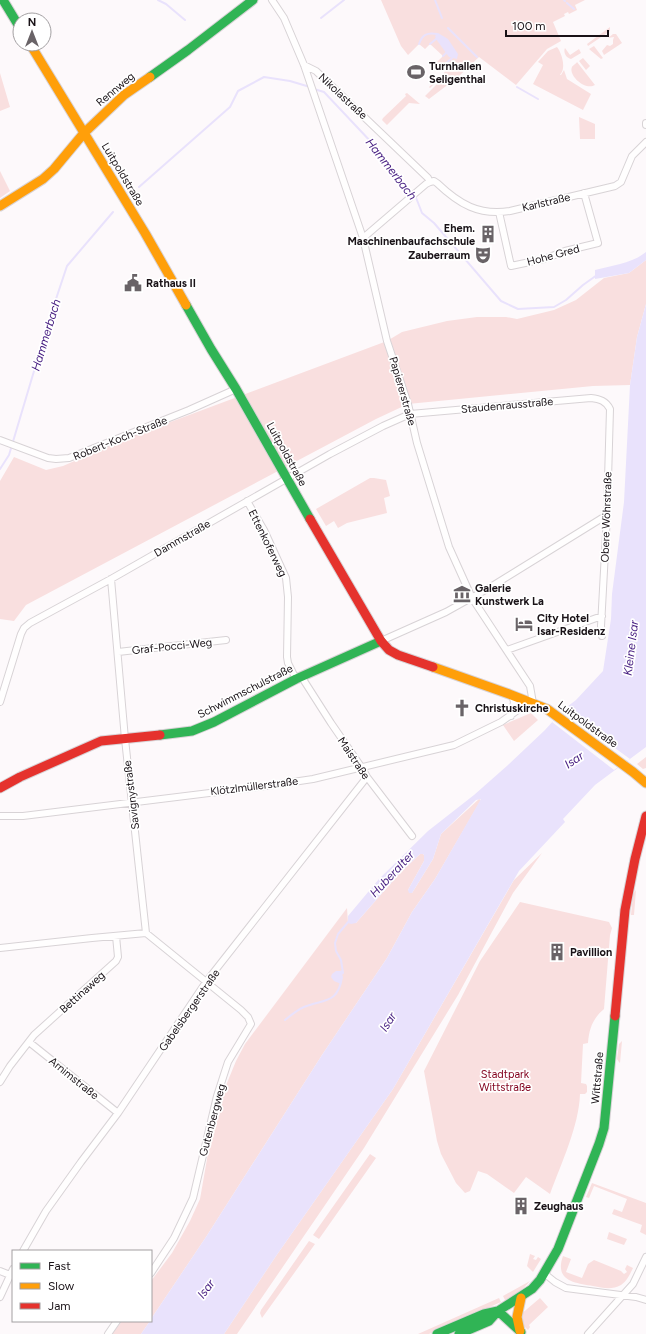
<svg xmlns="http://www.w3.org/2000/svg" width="646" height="1334" font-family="Figtree,sans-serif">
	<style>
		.green { fill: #f9dfdf }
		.water { fill: #e9e2fc }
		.pier { fill: #fdf9fb }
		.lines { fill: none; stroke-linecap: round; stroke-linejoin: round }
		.stream { stroke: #e9e2fc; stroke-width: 2 }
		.street-casing { stroke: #d8d3d6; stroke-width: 8 }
		.fast-casing { stroke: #d8d3d6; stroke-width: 11 }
		.slow-casing { stroke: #d8d3d6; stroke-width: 11 }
		.jam-casing { stroke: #d8d3d6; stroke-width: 11 }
		.street { stroke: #fffefe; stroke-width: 6 }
		.fast { stroke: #30b455; stroke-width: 9 }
		.slow { stroke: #ff9f0a; stroke-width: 9 }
		.jam { stroke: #e5322d; stroke-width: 9 }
		.labels { text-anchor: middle; stroke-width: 3.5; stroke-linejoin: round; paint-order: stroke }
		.poi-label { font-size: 11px; font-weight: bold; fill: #191217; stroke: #fff; text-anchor: start }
		.street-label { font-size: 11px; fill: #191217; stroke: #fff }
		.park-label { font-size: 11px; fill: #82001d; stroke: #fff }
		.water-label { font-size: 12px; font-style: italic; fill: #461d81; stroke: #fff }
	</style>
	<rect width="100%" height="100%" fill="#fdf9fb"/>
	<path class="green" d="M381,0H585L575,5L577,10L569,14L568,12L564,14L565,16L553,22L561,41L547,49L516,85L479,57L458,77C454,78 452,77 448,77C440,78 435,83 430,88L429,87L446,71L437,62L443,56L430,44L425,49L419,44L408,55L401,46Z
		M610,27V31L588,46L587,44Z
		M613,34H616L622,43L604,55L602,51L607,45L610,46L613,44V40L614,37L608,38Z
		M594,46L603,58L601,59L589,49Z
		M557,47C561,52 564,62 563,68C563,71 561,73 560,75H561L564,70L567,79L591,94L583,110L533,84L543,65L538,62L548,51Z
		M565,48L570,55L579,49L581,53L571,59C566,58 563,52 565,48Z
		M583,58L590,66L586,70L579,61Z
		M577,62L595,85C585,91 568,75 572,67C572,66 577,63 577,62Z
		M0,73L10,107L0,111Z
		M449,79L454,80L429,99L425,96L437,84Z
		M407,93L420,104L409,103L387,125L382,120L383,118L406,96L405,94Z
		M579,117L595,124V139H580Z
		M0,171L10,191L0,198Z
		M646,260V304L637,337L630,385L593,386L408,404L376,419L26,605L14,621L0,619V481L14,457L46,470L63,466L125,439L387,341L402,332L447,321L477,317H506L517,319L554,310L576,300L604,278L629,273Z
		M370,478H374L386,480L390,496L384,498L387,513L347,523L338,528L334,521L326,526L316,509Z
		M531,713L538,720L514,741L503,725Z
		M646,757V768L643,769L637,764Z
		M479,799L481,800L435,879L412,912L387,958L322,1055L206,1237L151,1319V1281L172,1253L190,1221L200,1199L210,1142L220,1100L236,1061L245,1044L347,908L348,923H356L398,875L420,854H423L424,855V861L408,890L412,893L433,859L441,834Z
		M542,853L513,893L458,995L364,1148L237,1334H224L276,1256L393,1089L514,880Z
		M636,890L634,915H631L633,894Z
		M520,902L609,922L612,928L610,935L604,1009C593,1018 589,1029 588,1043L583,1044L581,1083L586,1084L587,1086V1092L585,1094H580C579,1126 561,1164 550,1194L526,1177L514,1193L487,1174L478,1171L470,1191L465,1193L456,1183L441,1154L437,1141L424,1071L480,961Z
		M622,1041L620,1063L619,1062L617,1059L619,1044Z
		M370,1154L376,1158L319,1239L313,1235Z
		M592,1183L646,1203V1235L640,1232L642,1225L612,1214L614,1209L622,1212L627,1199L594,1186L589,1198L586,1197Z
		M609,1232L627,1239L624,1245L607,1239Z
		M309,1241L315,1244L262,1318L260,1313L261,1310Z
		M530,1254L535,1256L533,1259L536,1260L538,1257L541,1259L533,1272L527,1266Z
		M563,1256L571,1259L566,1272L582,1278L588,1264L594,1260L621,1271L624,1274L627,1272L625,1269L627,1265L633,1268C630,1274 627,1281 621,1285C612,1290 603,1288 593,1286C575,1283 554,1281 563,1256Z
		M530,1281C524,1289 514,1295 505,1300L503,1296Z
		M499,1298L501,1302L429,1334H418Z
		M540,1298L548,1307L529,1325L530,1327L528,1330L522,1324L520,1315Z
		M122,1321H150L141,1334H112Z"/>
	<path class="water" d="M438,33L448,39L458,54L457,59L449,57L436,39L435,36Z
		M646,252V260L629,273L595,279V270C613,265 631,264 646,252Z
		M646,304V747L595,785L563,819L565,822L519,871L393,1089L276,1256L224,1334H141L150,1321H151V1319L206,1237L322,1055L387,958L412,912L435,879L481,799L476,800L441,834L433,859L412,893H409L408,890L424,861V855L423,854H420L398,875L356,923L351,924L348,923V916L379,879L428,831L474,795L508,765L545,730L563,710L576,700L603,671L611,619L612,594L624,502L630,385L637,337Z
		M343,970V972L341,984L334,981L331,977L332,974L336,971H340Z"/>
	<path class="pier" d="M563,710L630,759L614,770L552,722Z"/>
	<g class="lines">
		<path class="stream" d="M158,0L166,4L185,20
			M435,0L442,18
			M564,0L565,1
			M567,3L574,9
			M321,18L344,0
			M448,28L477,57
			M419,44C422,35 427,32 437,34
			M430,44L436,39
			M443,56L447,52
			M443,66L452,58
			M517,87L538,99
			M314,89L324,92L373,144L400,182L415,195L422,213L434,223L501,301L518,309L554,307L566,300L583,285L597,275
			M139,187L230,107L238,91L264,77L290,81L310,87
			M0,469L9,455L51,314L67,266L113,212
			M343,973L341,960L336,951L335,943L338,934L349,921
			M285,1020C291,1015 297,1010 304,1007C324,999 338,1004 342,977"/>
		<g class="street-casing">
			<path id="street" d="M304,65L316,71L428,178L430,182
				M646,123V125
				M430,182L434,181L437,183C459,204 479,216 510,211L615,186L621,182L632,156L646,142
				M499,212L511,266L544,259L565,251L598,243L584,193
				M363,238L426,184L430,182
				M0,440L48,458L56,459L69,458L189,410L236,389
				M247,501L264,530L286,578L288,597L287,657L288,663L296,679
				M111,579L125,739L146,933L241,1010L248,1017L251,1024L228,1062L217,1096L193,1198L174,1238L151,1273
				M381,641L446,612L489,588L607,515
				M507,650L602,616
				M118,652L226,640
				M301,676L331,723L362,768L367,777L412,836
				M0,702L21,634L24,628L30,623L111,579L330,454L383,426L410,414L591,398C600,399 606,401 610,409L607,515L601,626L602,636
				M511,716L514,702L512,695
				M0,816H23L266,786L313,779L454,745L501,722L522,707L533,703L530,686L472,598L449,547L417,443L408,404L387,341L363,238L304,65L284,18L272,0
				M0,948L92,938L146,933
				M29,1042L118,1113
				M0,1082L10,1066L34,1035L116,961L118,957L116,936
				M23,1251L46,1211L81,1162L118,1113L206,982L367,777
				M0,1271L10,1275
				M545,1274L555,1282L566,1288L636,1297L646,1300
				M0,1297L13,1269
				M108,1334L117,1321
				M588,1334L633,1284L646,1257"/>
		</g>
		<g class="fast-casing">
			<path id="fast" d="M3,0L20,28
				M150,77L188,50L253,0
				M186,305L211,349L236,389L310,519
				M160,735L192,731L214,722L296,679L381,641
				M498,1311L521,1332
				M437,1334L484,1314L498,1311
				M459,1334L489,1321L498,1311L532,1289L540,1280L558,1249L599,1144L604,1128L615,1016"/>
		</g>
		<g class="slow-casing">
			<path id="slow" d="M30,44L145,233L186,305
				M0,206L43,179L54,169L84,133L124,95L150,77
				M433,667L509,694L547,709L633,772L646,783
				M520,1331L517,1317L521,1298"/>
		</g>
		<g class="jam-casing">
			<path id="jam" d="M310,519L381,641L389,650L398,655L433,667
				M0,788L20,777L101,741L160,735
				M615,1016L625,910L635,859L646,816"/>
		</g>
		<use href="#street" class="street"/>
		<use href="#fast" class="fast"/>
		<use href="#slow" class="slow"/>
		<use href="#jam" class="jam"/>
	</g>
	<defs>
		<g id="stadium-bare" transform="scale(1.38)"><path d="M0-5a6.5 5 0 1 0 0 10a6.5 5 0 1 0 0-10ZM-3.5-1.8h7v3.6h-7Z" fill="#696367" stroke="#fff" stroke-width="2.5" paint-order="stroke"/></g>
		<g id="building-bare" transform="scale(1.38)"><path d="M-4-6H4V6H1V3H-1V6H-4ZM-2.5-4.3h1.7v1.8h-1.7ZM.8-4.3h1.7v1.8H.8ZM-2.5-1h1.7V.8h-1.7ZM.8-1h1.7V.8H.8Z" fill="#696367" stroke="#fff" stroke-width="2.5" paint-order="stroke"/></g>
		<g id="theatre-bare" transform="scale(1.38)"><path d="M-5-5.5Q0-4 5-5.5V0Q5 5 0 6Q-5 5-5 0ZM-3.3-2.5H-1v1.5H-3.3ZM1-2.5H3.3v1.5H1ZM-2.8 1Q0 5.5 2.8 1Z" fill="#696367" stroke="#fff" stroke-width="2.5" paint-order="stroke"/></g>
		<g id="civic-bare" transform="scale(1.38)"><path d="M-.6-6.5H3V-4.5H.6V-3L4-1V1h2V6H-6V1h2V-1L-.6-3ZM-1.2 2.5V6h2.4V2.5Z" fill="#696367" stroke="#fff" stroke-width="2.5" paint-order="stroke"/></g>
		<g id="museum-bare" transform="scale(1.38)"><path d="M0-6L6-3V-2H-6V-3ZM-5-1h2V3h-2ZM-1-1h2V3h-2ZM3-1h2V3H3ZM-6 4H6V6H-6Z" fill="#696367" stroke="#fff" stroke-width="2.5" paint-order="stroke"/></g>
		<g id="hotel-bare" transform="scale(1.38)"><path d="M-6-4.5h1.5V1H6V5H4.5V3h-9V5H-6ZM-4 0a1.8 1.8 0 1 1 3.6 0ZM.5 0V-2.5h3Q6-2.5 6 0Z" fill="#696367" stroke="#fff" stroke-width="2.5" paint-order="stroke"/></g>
		<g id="church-bare" transform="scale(1.38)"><path d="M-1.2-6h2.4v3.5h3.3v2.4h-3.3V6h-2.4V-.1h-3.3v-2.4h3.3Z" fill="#696367" stroke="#fff" stroke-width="2.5" paint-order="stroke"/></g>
	</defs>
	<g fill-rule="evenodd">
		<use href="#stadium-bare" x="416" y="72"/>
		<use href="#building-bare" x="488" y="234"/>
		<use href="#theatre-bare" x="483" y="255"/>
		<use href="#civic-bare" x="133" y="283"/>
		<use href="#museum-bare" x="462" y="594"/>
		<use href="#hotel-bare" x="524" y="624"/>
		<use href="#church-bare" x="462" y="708"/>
		<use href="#building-bare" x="557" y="952"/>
		<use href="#building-bare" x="521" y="1206"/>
	</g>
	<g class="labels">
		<g class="poi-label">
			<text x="429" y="70">Turnhallen<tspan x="429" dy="13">Seligenthal</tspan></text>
			<text x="475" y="232" text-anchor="end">Ehem.<tspan x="475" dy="13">Maschinenbaufachschule</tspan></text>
			<text x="470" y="259" text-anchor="end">Zauberraum</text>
			<text x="146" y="287">Rathaus II</text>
			<text x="475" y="592">Galerie<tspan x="475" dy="13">Kunstwerk La</tspan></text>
			<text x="537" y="622">City Hotel<tspan x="537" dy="13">Isar-Residenz</tspan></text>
			<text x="475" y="712">Christuskirche</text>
			<text x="570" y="956">Pavillion</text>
			<text x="534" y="1210">Zeughaus</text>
		</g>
		<g class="street-label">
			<text transform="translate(115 89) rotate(-40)" y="4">Rennweg</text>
			<text transform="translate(343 96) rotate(43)" y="4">Nikolastraße</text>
			<text transform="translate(123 174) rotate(59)" y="4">Luitpoldstraße</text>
			<text transform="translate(546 202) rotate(-13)" y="4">Karlstraße</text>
			<text transform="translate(553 255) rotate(-15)" y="4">Hohe Gred</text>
			<text transform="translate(403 391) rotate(74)" y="4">Papiererstraße</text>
			<text transform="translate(507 405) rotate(-5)" y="4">Staudenrausstraße</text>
			<text transform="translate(120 438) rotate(-22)" y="4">Robert-Koch-Straße</text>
			<text transform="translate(287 454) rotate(61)" y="4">Luitpoldstraße</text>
			<text transform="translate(606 517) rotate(-88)" y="4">Obere Wöhrstraße</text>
			<text transform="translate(182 538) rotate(-30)" y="4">Dammstraße</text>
			<text transform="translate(268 543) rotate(64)" y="4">Ettenkoferweg</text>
			<text transform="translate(172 646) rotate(-6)" y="4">Graf-Pocci-Weg</text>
			<text transform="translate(245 691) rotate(-27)" y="4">Schwimmschulstraße</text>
			<text transform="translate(588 724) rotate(36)" y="4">Luitpoldstraße</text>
			<text transform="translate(354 758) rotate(56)" y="4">Maistraße</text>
			<text transform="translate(254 786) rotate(-7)" y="4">Klötzlmüllerstraße</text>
			<text transform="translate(131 795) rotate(-97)" y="4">Savignystraße</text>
			<text transform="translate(82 992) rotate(-42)" y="4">Bettinaweg</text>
			<text transform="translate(189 1010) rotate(-55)" y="4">Gabelsbergerstraße</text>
			<text transform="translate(74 1078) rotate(39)" y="4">Arnimstraße</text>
			<text transform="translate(597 1078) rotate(-85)" y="4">Wittstraße</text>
			<text transform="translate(212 1120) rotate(-75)" y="4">Gutenbergweg</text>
		</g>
		<g class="park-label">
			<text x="505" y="1078">Stadtpark<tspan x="505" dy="13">Wittstraße</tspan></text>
		</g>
		<g class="water-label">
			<text transform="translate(391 169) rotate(52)" y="4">Hammerbach</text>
			<text transform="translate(46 335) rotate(-73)" y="4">Hammerbach</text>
			<text transform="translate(631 648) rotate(-83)" y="4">Kleine Isar</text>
			<text transform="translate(574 760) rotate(-34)" y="4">Isar</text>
			<text transform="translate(392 874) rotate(-47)" y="4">Huberalter</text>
			<text transform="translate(388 1022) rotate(-57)" y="4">Isar</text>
			<text transform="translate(206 1289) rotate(-53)" y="4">Isar</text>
		</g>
	</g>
	<rect x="12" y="1250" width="140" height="72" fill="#ffffff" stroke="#a3a0a2"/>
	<rect x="20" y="1263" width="20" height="6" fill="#30b455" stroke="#a3a0a2"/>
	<text x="48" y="1270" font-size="12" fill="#191217">Fast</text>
	<rect x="20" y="1283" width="20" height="6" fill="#ff9f0a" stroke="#a3a0a2"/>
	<text x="48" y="1290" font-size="12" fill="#191217">Slow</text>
	<rect x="20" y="1303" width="20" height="6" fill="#e5322d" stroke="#a3a0a2"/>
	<text x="48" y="1310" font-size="12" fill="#191217">Jam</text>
	<g transform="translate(32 32)"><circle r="19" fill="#ffffff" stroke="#a3a0a2"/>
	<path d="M0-3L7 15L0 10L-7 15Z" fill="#696367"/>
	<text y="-6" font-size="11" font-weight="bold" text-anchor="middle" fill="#191217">N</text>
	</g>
	<path d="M506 30v6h102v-6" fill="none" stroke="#191217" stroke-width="2"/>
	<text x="512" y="30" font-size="12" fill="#191217" stroke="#ffffff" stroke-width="3" paint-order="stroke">100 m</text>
</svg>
